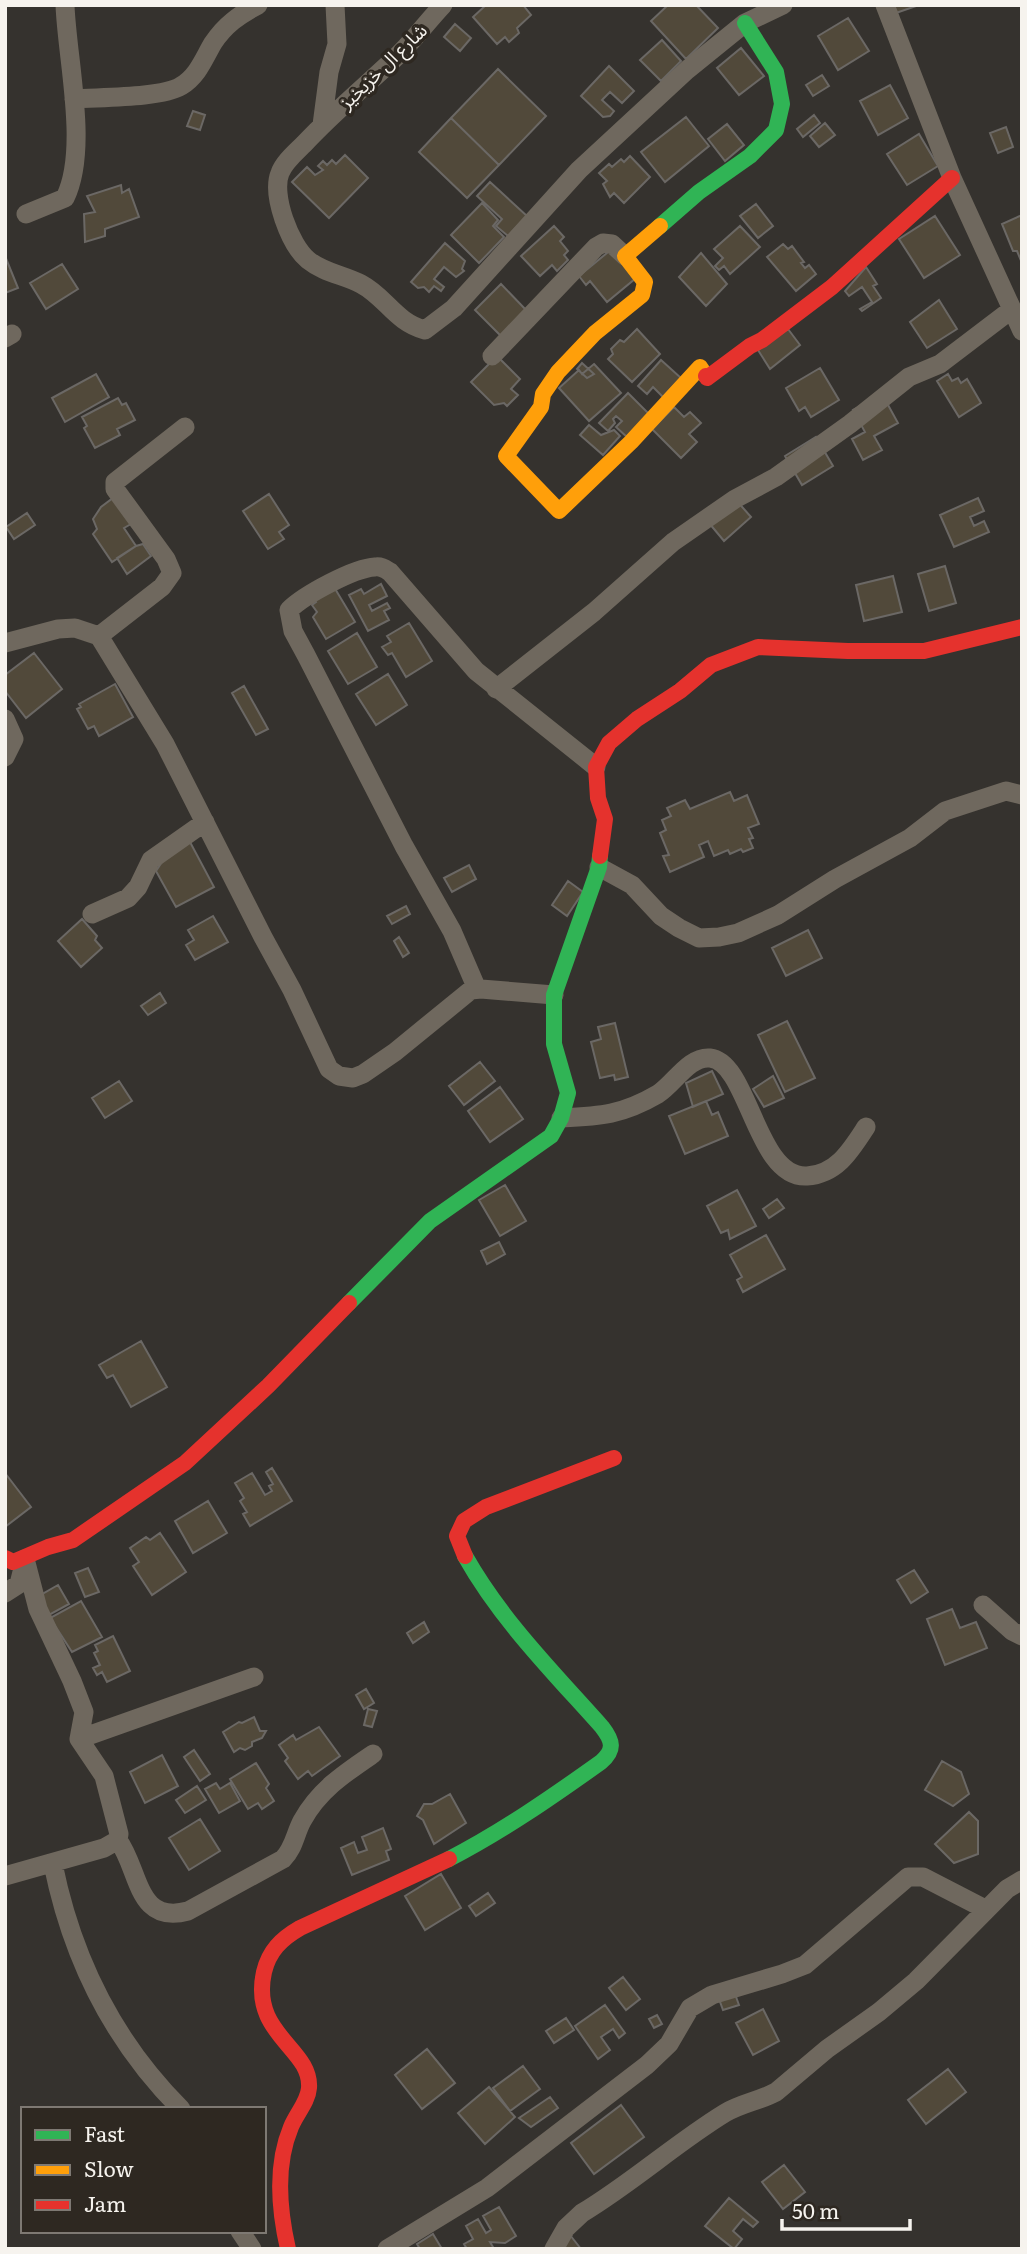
<svg xmlns="http://www.w3.org/2000/svg" width="1027" height="2254" font-family="Literata,'Noto Sans Arabic',serif">
	<style>
		.building { fill: #51493a; stroke: #6b6865; stroke-width: 2 }
		.lines { fill: none; stroke-linecap: round; stroke-linejoin: round }
		.street { stroke: #6f685e; stroke-width: 19 }
		.fast { stroke: #30b455; stroke-width: 16 }
		.slow { stroke: #ff9f0a; stroke-width: 16 }
		.jam { stroke: #e5322d; stroke-width: 16 }
		.labels { text-anchor: middle; stroke-width: 7; stroke-linejoin: round; paint-order: stroke }
		.street-label { font-size: 19px; fill: #f6f3ee; stroke: #2e2821 }
	</style>
	<rect width="100%" height="100%" fill="#35322e"/>
	<path class="building" d="M486,5H523L531,15L517,28L519,33L509,42L505,37L497,44L473,17Z
		M668,5H696L718,28L686,59L651,21Z
		M893,5H919L896,13Z
		M848,18L869,51L838,70L818,36Z
		M455,24L471,38L460,51L444,37Z
		M662,40L681,61L661,81L640,60Z
		M741,48L764,76L739,95L717,68Z
		M609,66L634,91L622,103L610,92L602,100L614,111L610,116L603,117L581,96Z
		M498,69L546,116L499,165L451,118Z
		M822,75L829,86L813,96L806,85Z
		M890,85L908,118L878,135L860,101Z
		M193,111L205,115L200,130L187,126Z
		M814,115L820,123L803,137L797,129Z
		M686,117L709,146L665,182L641,152Z
		M451,118L499,165L467,198L419,152Z
		M825,123L835,135L819,147L810,136Z
		M727,124L744,145L725,161L708,139Z
		M1006,127L1013,147L998,153L990,133Z
		M919,134L938,166L907,185L887,154Z
		M345,155L368,178L329,218L292,182L307,167L315,175L323,170L318,166L323,161L327,165L332,160L336,164Z
		M630,156L650,177L624,203L614,193L610,197L603,184L607,181L599,173L609,164L612,167L621,159L624,162Z
		M490,182L527,216L508,236L496,226L502,219L477,196Z
		M121,185L122,193L129,189L139,217L105,229V236L85,242L84,214L95,212L87,196Z
		M482,203L498,220L493,226L504,237L479,263L451,235Z
		M756,204L773,226L758,238L740,216Z
		M1022,215V263L1017,251H1013L1002,224Z
		M935,216L960,255L924,278L899,239Z
		M554,226L564,237L560,241L568,251L564,255L568,260L557,271L552,265L540,276L521,256Z
		M740,226L760,247L730,274L724,266L719,270L715,266L723,258L714,249Z
		M445,243L465,261L462,269L464,271L456,277L444,267L434,279L444,287L441,291L434,286L429,292L424,287L418,288L411,282Z
		M783,244L788,249L792,246L804,262L801,263L805,268L809,265L816,274L796,291L767,257Z
		M613,248L636,278L607,302L590,281L586,285L579,276Z
		M701,253L727,284L706,306L679,277Z
		M5,256L18,288L5,293Z
		M62,264L78,289L46,309L30,283Z
		M866,267L877,284L873,286L881,298L862,311L860,309L872,302L862,287L849,296L845,291Z
		M501,284L527,311L501,336L475,310Z
		M939,300L957,329L927,348L910,322Z
		M637,329L660,354L632,382L608,359L613,354L611,349L620,340L624,342Z
		M788,329L800,345L770,369L758,350Z
		M497,356L520,379L511,389L518,395L507,406L504,403L494,405L471,382Z
		M661,360L681,378L663,397L653,387L647,394L638,386Z
		M582,363L594,374L587,378L577,369Z
		M594,364L621,393L589,421L559,388L579,370L582,374Z
		M820,368L839,400L811,417L805,407L799,411L786,388Z
		M96,374L109,397L65,422L52,398Z
		M948,374L952,381L958,378L961,383L967,379L981,403L959,417L937,381Z
		M628,393L649,414L627,437L616,427L622,421L616,416L613,419L615,423L608,431L599,423Z
		M882,394L898,423L874,436L882,450L863,460L852,439L865,432L853,410Z
		M118,398L122,405L126,403L135,420L117,429L120,435L95,448L84,428L87,426L82,417Z
		M674,407L684,417L690,412L701,423L689,434L697,442L681,458L652,429Z
		M589,425L601,435L614,430L620,436L603,455L580,435Z
		M816,437L833,466L802,485L785,456Z
		M269,494L289,525L279,532L284,539L268,549L243,511Z
		M113,498L131,524L124,528L136,546L112,562L93,534L97,529L93,519L101,507Z
		M978,498L984,511L970,517L974,526L984,521L989,532L954,547L940,515Z
		M736,500L751,517L724,541L709,523Z
		M27,513L35,525L14,539L6,527Z
		M143,544L151,556L127,574L117,558L136,546Z
		M945,566L956,603L929,611L918,574Z
		M893,576L902,612L864,621L856,585Z
		M381,584L387,596L369,605L372,611L387,603L390,608L384,611L389,620L368,631L349,595L361,589L364,594Z
		M334,587L355,622L326,639L313,617L317,612L312,605L316,602L310,594Z
		M409,623L432,661L406,677L392,653L388,655L382,647L391,642L387,636Z
		M357,633L377,667L348,684L328,651Z
		M34,653L62,689L26,718L5,691V675Z
		M388,674L407,705L376,725L356,694Z
		M115,684L133,717L99,736L94,726L88,729L77,709L81,707L79,704Z
		M244,686L268,729L256,735L232,693Z
		M730,792L734,801L747,795L759,824L748,828L753,838L749,839L753,848L743,852L741,849L730,854L728,850L714,856L708,841L699,845L704,857L670,872L663,856L669,855L660,833L666,830L662,820L671,816L667,808L685,800L690,809Z
		M190,842L214,887L176,907L156,871L168,853Z
		M469,865L476,879L452,892L444,878Z
		M568,881L583,892L567,916L552,905Z
		M406,906L410,914L392,924L387,916Z
		M213,916L228,942L195,960L186,945L194,940L188,930Z
		M82,919L97,936L95,940L102,948L81,967L58,941Z
		M808,930L822,958L786,976L772,948Z
		M399,937L409,953L403,957L394,941Z
		M160,993L166,1003L148,1015L141,1006Z
		M787,1021L815,1078L785,1092L758,1035Z
		M615,1023L628,1077L615,1080L614,1075L600,1078L591,1042L601,1039L598,1027Z
		M480,1062L495,1081L464,1105L449,1086Z
		M712,1071L723,1094L693,1107L686,1083Z
		M773,1076L784,1098L764,1107L753,1089Z
		M119,1081L132,1101L105,1118L92,1098Z
		M500,1087L523,1119L490,1142L468,1111Z
		M706,1101L712,1115L718,1112L728,1136L685,1154L669,1116Z
		M505,1185L526,1221L500,1236L479,1200Z
		M737,1190L756,1226L730,1239L728,1230L721,1233L707,1206Z
		M777,1199L784,1208L769,1218L763,1209Z
		M766,1235L785,1269L743,1292L737,1280L742,1277L730,1255Z
		M499,1242L505,1254L487,1264L481,1251Z
		M141,1341L167,1387L131,1407L113,1375L107,1378L99,1365Z
		M272,1468L292,1501L250,1526L243,1514L247,1512L240,1501L244,1498L235,1483L252,1473L265,1495L272,1491L269,1486L273,1484L266,1472Z
		M5,1473L31,1507L5,1527Z
		M208,1501L227,1533L193,1553L175,1521Z
		M160,1533L186,1572L152,1595L133,1566L139,1562L130,1548L146,1537L150,1540Z
		M88,1568L99,1592L85,1597L75,1573Z
		M914,1570L928,1592L911,1603L897,1580Z
		M58,1585L69,1604L49,1615L39,1596Z
		M81,1601L102,1637L72,1652L50,1618Z
		M952,1609L960,1628L976,1622L987,1648L945,1665L927,1619Z
		M424,1622L429,1632L413,1643L407,1633Z
		M113,1636L130,1671L107,1682L102,1672L97,1675L93,1668L100,1665L94,1653L98,1651L95,1645Z
		M366,1689L374,1703L364,1709L356,1695Z
		M368,1709L377,1711L372,1727L364,1725Z
		M254,1717L260,1731H266L262,1738L252,1742V1746L245,1750L240,1748L234,1752L223,1732L239,1722L242,1723Z
		M319,1727L340,1756L312,1776L308,1771L298,1779L285,1761L288,1758L279,1745L293,1735L296,1740Z
		M194,1750L210,1774L200,1781L184,1757Z
		M162,1755L178,1786L145,1803L130,1772Z
		M942,1761L961,1772L969,1794L953,1806L925,1790Z
		M256,1763L269,1784L266,1788L274,1801L262,1809L258,1803L248,1809L230,1779Z
		M216,1783L220,1789L230,1783L240,1801L219,1813L205,1789Z
		M197,1786L206,1800L185,1813L176,1800Z
		M450,1794L466,1823L434,1844L423,1820L417,1816L424,1804H432Z
		M969,1812L978,1821V1854L954,1863L935,1844Z
		M200,1819L220,1851L189,1870L169,1838Z
		M383,1828L391,1849L386,1851L389,1860L352,1875L341,1848L354,1842L358,1853L367,1850L362,1837Z
		M441,1874L461,1908L425,1930L405,1896Z
		M488,1893L495,1903L476,1916L469,1906Z
		M623,1977L640,1999L626,2010L609,1988Z
		M735,1994L739,2005L723,2010L719,1999Z
		M605,2005L625,2033L619,2038L613,2029L601,2037L610,2050L598,2059L575,2026Z
		M763,2009L779,2041L753,2055L736,2023Z
		M657,2015L662,2024L654,2028L649,2019Z
		M566,2018L574,2030L554,2043L546,2031Z
		M427,2049L455,2083L422,2109L395,2075Z
		M523,2066L540,2089L510,2111L493,2088Z
		M948,2069L966,2092L926,2124L908,2100Z
		M489,2087L515,2117L485,2144L458,2113Z
		M550,2097L558,2108L531,2127L519,2118Z
		M621,2105L644,2137L594,2174L571,2143Z
		M784,2165L805,2192L783,2209L762,2182Z
		M729,2198L758,2222L753,2227L743,2219L733,2231L742,2239L734,2249L705,2226Z
		M499,2207L516,2236L505,2243L490,2242L493,2247L491,2249H467L464,2244L473,2239L466,2226L478,2219L486,2233L491,2230L483,2216Z
		M433,2234L442,2249H420L417,2244Z
		M570,2235L581,2249H555Z"/>
	<g class="lines">
		<path class="street" d="M443,5C426,23 411,44 393,60C363,88 332,114 304,144C296,152 284,162 280,173C271,195 290,245 308,260C324,273 344,275 361,284C386,297 395,322 425,330L454,308L579,170L687,70L745,23L783,5
			M885,5L952,178L1022,331
			M74,99C99,97 162,98 181,86C198,76 204,58 213,43C225,25 239,15 258,5
			M322,125L329,72L337,44L335,5
			M26,214L65,198C89,149 67,60 65,5
			M5,338L12,334
			M492,356L596,247L603,243L612,244L625,256
			M99,636L162,587L172,573L166,559L115,489V482L185,427
			M5,643L58,629L75,628L99,636L165,744L263,937L292,990L329,1069L339,1076L353,1078L363,1074L395,1052L471,990L481,989L554,995
			M496,689L594,612L673,542L735,499L776,477L850,424L909,377L940,364L1011,310
			M5,719L14,739L5,757
			M599,867L632,885L661,916L679,928L699,938L719,937L738,933L778,915L835,879L910,838L945,811L1006,791L1022,795
			M92,914L128,898L138,887L151,860L205,822
			M477,989L452,931L404,846L306,655L293,631L289,610C304,595 354,568 375,567C381,566 385,569 390,572L476,671L596,767
			M561,1118C601,1116 622,1115 658,1094C674,1084 689,1056 710,1058C749,1062 756,1179 807,1176C837,1174 851,1150 866,1127
			M5,1593L19,1584L25,1560
			M983,1605L1012,1631L1022,1636
			M79,1739L254,1677
			M118,1840C140,1870 136,1925 188,1911L283,1859C294,1848 295,1834 302,1821C319,1790 345,1773 373,1754
			M53,1864C72,1958 113,2041 181,2109
			M5,1876L104,1848L118,1840L119,1834L104,1776L79,1739L84,1712L72,1681L38,1609L25,1559
			M240,2231L252,2249
			M387,2249L487,2188L647,2065L669,2044L690,2008L712,1995L782,1974L805,1965L908,1877H923L985,1909
			M554,2249L566,2228L582,2213C632,2183 676,2143 725,2113C742,2103 759,2101 776,2092L827,2049L879,2012L916,1981L1007,1889L1022,1880"/>
		<path class="fast" d="M660,226L699,192L750,156L776,130L782,104L776,72L745,23
			M349,1303L430,1221L551,1136L561,1118L568,1093L554,1044V995L599,867L600,856
			M449,1859C503,1831 552,1797 601,1762C615,1750 613,1741 602,1727C553,1672 501,1620 465,1556"/>
		<path class="slow" d="M660,226L625,256L645,282L642,295L595,333L558,372L543,394L541,407L506,456L559,511L631,442L700,367L706,376"/>
		<path class="jam" d="M706,376L707,378L750,346L762,340L832,287L952,178
			M600,856L605,819L598,798L596,767L609,743L637,719L680,691L711,665L758,647L848,651H924L1022,627
			M465,1556L457,1536L464,1521L486,1507L614,1458
			M5,1558L13,1562L48,1547L73,1540L185,1463L268,1386L349,1303
			M288,2249C279,2210 275,2165 291,2127C296,2114 308,2102 309,2088C312,2048 250,2035 264,1972C269,1951 281,1939 300,1928L449,1859"/>
	</g>
	<g class="labels">
		<g class="street-label">
			<text transform="translate(383 66) rotate(-44)" y="7">شارع ال خزيخيز</text>
		</g>
	</g>
	<rect width="1027" height="2254" fill="none" stroke="#f6f3ee" stroke-width="14"/>
	<rect x="21" y="2107" width="245" height="126" fill="#2e2821" stroke="#7e7973" stroke-width="2"/>
	<rect x="35" y="2130" width="35" height="10" fill="#30b455" stroke="#7e7973" stroke-width="2"/>
	<text x="84" y="2142" font-size="21" fill="#f6f3ee">Fast</text>
	<rect x="35" y="2165" width="35" height="10" fill="#ff9f0a" stroke="#7e7973" stroke-width="2"/>
	<text x="84" y="2177" font-size="21" fill="#f6f3ee">Slow</text>
	<rect x="35" y="2200" width="35" height="10" fill="#e5322d" stroke="#7e7973" stroke-width="2"/>
	<text x="84" y="2212" font-size="21" fill="#f6f3ee">Jam</text>
	<path d="M782 2219v10h128v-10" fill="none" stroke="#f6f3ee" stroke-width="3.5"/>
	<text x="792" y="2219" font-size="21" fill="#f6f3ee" stroke="#2e2821" stroke-width="5" paint-order="stroke">50 m</text>
</svg>
